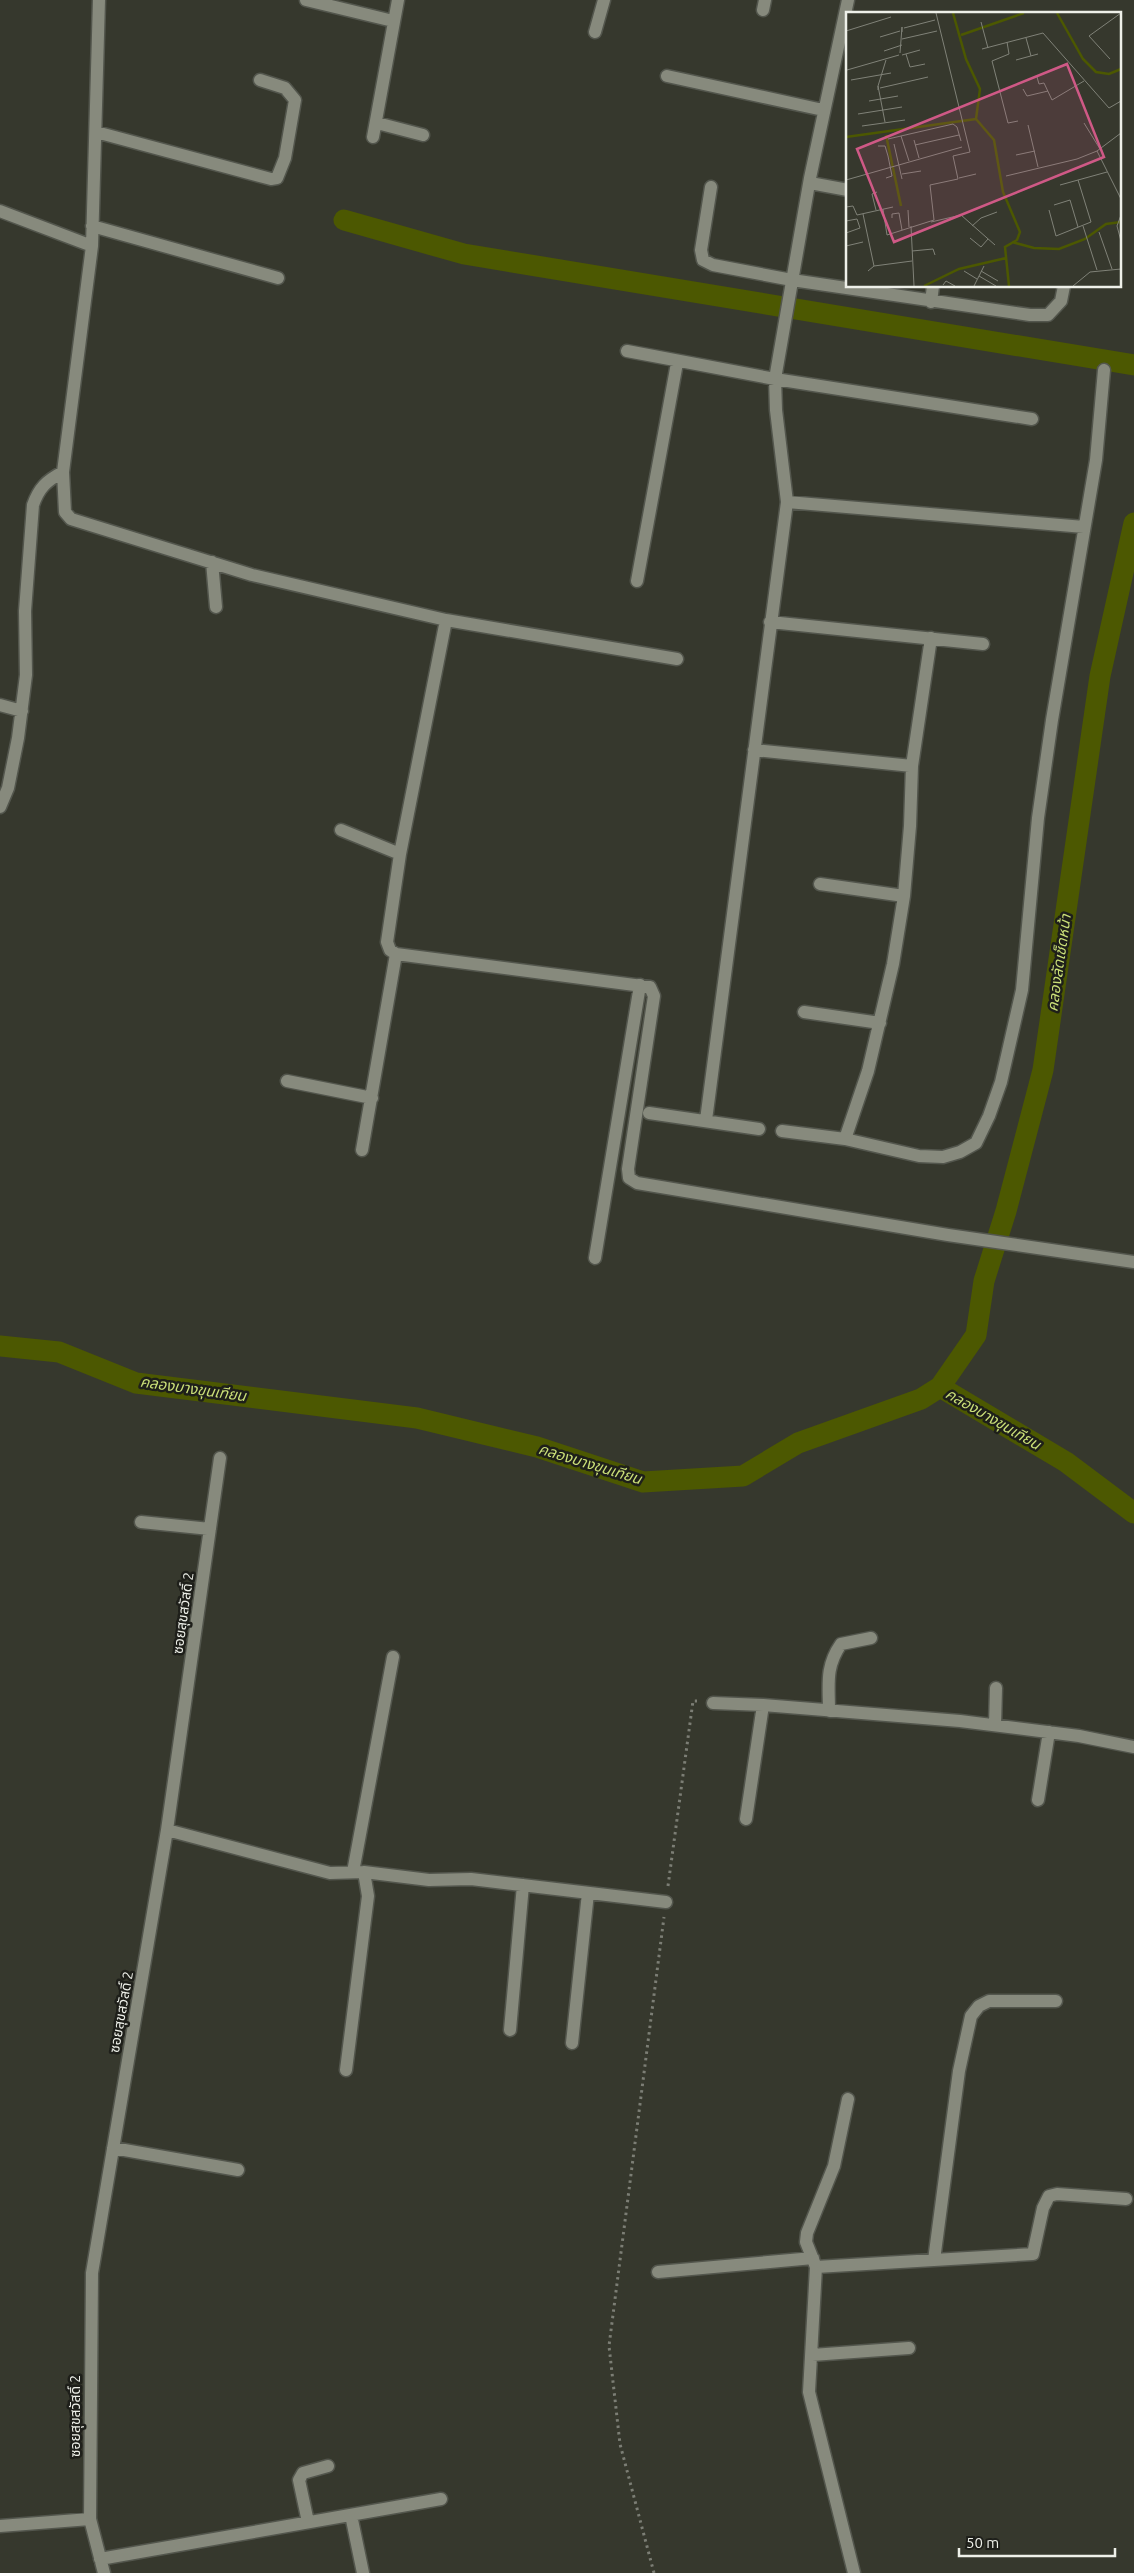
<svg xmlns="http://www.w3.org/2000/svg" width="1134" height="2573" font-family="Ubuntu,'Noto Sans Thai',sans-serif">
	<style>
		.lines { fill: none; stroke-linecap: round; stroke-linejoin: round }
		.canal { stroke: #4c5801; stroke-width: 21 }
		.minor-casing { stroke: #53564d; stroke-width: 15 }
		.path { stroke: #7c7e75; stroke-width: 3; stroke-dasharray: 2.5 4; stroke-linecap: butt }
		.minor { stroke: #878a7d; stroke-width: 12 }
		.labels { text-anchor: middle; stroke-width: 5; stroke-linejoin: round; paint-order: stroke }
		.street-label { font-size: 14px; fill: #eef0e9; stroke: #1e1f1a }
		.water-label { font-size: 15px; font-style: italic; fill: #cadf78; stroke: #1e1f1a }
		.inset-river { fill: none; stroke: #4c5801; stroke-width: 2.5 }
		.inset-road { fill: none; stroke: #808278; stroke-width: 1 }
		.view { fill: #cf5986; fill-opacity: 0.15; stroke: #cf5986; stroke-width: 2.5 }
		.inset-edge { fill: none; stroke: #eef0e9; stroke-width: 2.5 }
	</style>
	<rect width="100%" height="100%" fill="#36382d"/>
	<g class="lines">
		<path class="canal" d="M344,220L464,254L1134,365
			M0,1346L59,1352L136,1383L417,1418L537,1447L643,1482L743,1476L798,1443L921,1399L940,1387L976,1335L984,1281L1006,1211L1043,1070L1100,676L1134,523
			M940,1387L1066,1462L1134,1513"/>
		<g class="minor-casing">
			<path id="minor" d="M99,0L92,246L63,472L65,512L71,519L252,575L446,620L677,659
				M306,0L393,21
				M763,10L765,0
				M595,32L604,0
				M667,76L823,110
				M377,123L423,135
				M96,132L271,179L277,178L285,158L295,100L285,88L260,80
				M373,137L398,0
				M810,183L848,190
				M711,187L701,250L703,260L713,265L792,280L1030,315H1048L1061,301L1064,286
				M0,211L92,246
				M92,226L278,278
				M931,302L933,286
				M627,351L775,379L1032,419
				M787,502L1084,527
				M212,562L216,607
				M637,581L677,363
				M446,620L400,854L387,942L390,950L396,954L650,987L654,996L628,1169L629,1178L637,1183L948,1235L1134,1262
				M770,622L983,644
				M0,705L22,711
				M754,750L912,766
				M0,807L8,788L18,738L26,675L25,611L33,505C39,488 46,481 63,472
				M341,830L400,854
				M820,884L904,896
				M804,1012L880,1023
				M287,1081L372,1098
				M649,1113L759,1129
				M706,1120L787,502L776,410L775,379L810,178L848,0
				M782,1131L845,1139L919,1156L943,1157L960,1152L976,1143L989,1116L1001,1082L1022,990L1038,818L1052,720L1096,460L1104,370
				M845,1139L868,1071L893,964L904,896L910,826L912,766L931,638
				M362,1150L396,954
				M595,1258L640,985
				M141,1522L210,1529
				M713,1703L763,1705
				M829,1711C829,1685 825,1667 841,1644L871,1638
				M995,1725L996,1688
				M1038,1800L1049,1732
				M746,1819L763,1705L960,1721L1079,1736L1134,1747
				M167,1830L330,1873L364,1872L429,1880L471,1879L666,1902
				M353,1872L393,1657
				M510,2030L523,1885
				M572,2043L588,1893
				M346,2070L368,1896L364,1872
				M113,2148L238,2170
				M934,2260L959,2071L971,2016L979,2006L989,2001H1056
				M816,2267L806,2242L807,2233L834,2166L848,2099
				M658,2272L813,2258
				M812,2355L909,2348
				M351,2515L363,2573
				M308,2522L299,2480L303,2473L328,2466
				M0,2526L90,2519
				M100,2559L441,2499
				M104,2573L90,2519L92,2273L167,1830L220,1458
				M854,2573L809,2392L816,2267L1033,2254L1043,2208L1049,2196L1057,2194L1126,2199"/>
		</g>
		<path class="path" d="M668,1886L693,1701H697
			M654,2573L620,2444L609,2346L664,1917"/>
		<use href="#minor" class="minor"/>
	</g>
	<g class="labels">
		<g class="street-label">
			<text transform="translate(183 1613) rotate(-82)" y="5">ซอยสุขสวัสดิ์ 2</text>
			<text transform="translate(121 2012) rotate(-80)" y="5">ซอยสุขสวัสดิ์ 2</text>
			<text transform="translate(75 2416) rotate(-90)" y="5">ซอยสุขสวัสดิ์ 2</text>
		</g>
		<g class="water-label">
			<text transform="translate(1059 963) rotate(-82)" y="5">คลองลัดเช็ดหน้า</text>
			<text transform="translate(193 1389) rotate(8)" y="5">คลองบางขุนเทียน</text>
			<text transform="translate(993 1419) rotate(30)" y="5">คลองบางขุนเทียน</text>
			<text transform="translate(590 1464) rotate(17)" y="5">คลองบางขุนเทียน</text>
		</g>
	</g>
	<g transform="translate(846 12)">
		<rect width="275" height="275" fill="#36382d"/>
		<path class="inset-river" d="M107,1L120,47L134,77L130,107M211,1L237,47L250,60L263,62L275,57M115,23L178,1M130,107L148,128L157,180L174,220L171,228L159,235L163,274M40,123L55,194M0,125L130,107M166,230L188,236L213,237L239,227L260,212L275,210M78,274L113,257L160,246"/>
		<path class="inset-road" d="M135,10L142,36M58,16L89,8M0,19L45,5M34,25L54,19M180,26L185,44M56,27L91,19M161,30L163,42L146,49L162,111L172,109M136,37L197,21L263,96L275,89M38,39L56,33M54,41L56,15V20M60,42L64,55L79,52M56,43L74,38M264,47L243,24L275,1M170,48L192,42M1,58L53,43M191,65L193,72L198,71L206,88L238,69M5,68L45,61M32,74L40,48M34,76L82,65M177,77L181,84L202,79M32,78V74L39,110M23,89L52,84M12,102L56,95M238,111L254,137M182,113L192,155M16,114L59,108M55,124L63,149M42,127L107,112L111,115L115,129M68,128L73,146M48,132L56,167M69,133L113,123M32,134H39L42,144L46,164L40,166M251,139L275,187M170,143L189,139M56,162L75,159M160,164L231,147L251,139L275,121M113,166L130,162M0,168L116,135M214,173L261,160M208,193L224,188L232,215M0,195L7,194L11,203L47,195M37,197L41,223L88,208L84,173L112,167L107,144L124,140L90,1M30,198L26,182L31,180M62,198L63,215M203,198L210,224L245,210L232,168M17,202L28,254M275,203L271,214L275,229M46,206V202L53,201L56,218M0,209L11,207L14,216L0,221M85,210L115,203L149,233M65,214L68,274M126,214L135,206L151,200M237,214L251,258M253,220L266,257M124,226L135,235L142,227M0,234L17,230M66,239L87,237L89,243M22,259L28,254L66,249M118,259L131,267M135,259L152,269M133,264L150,274M97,273L100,269L109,274M128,274L138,254M227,274L244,260L275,257"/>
		<path class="view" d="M221,52L258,145L48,230L11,137Z"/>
		<rect width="275" height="275" class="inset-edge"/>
	</g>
	<path d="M959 2548v8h156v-8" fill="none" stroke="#eef0e9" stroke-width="2.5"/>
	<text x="966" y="2548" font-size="15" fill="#eef0e9" stroke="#1e1f1a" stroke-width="4" paint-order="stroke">50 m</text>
</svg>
